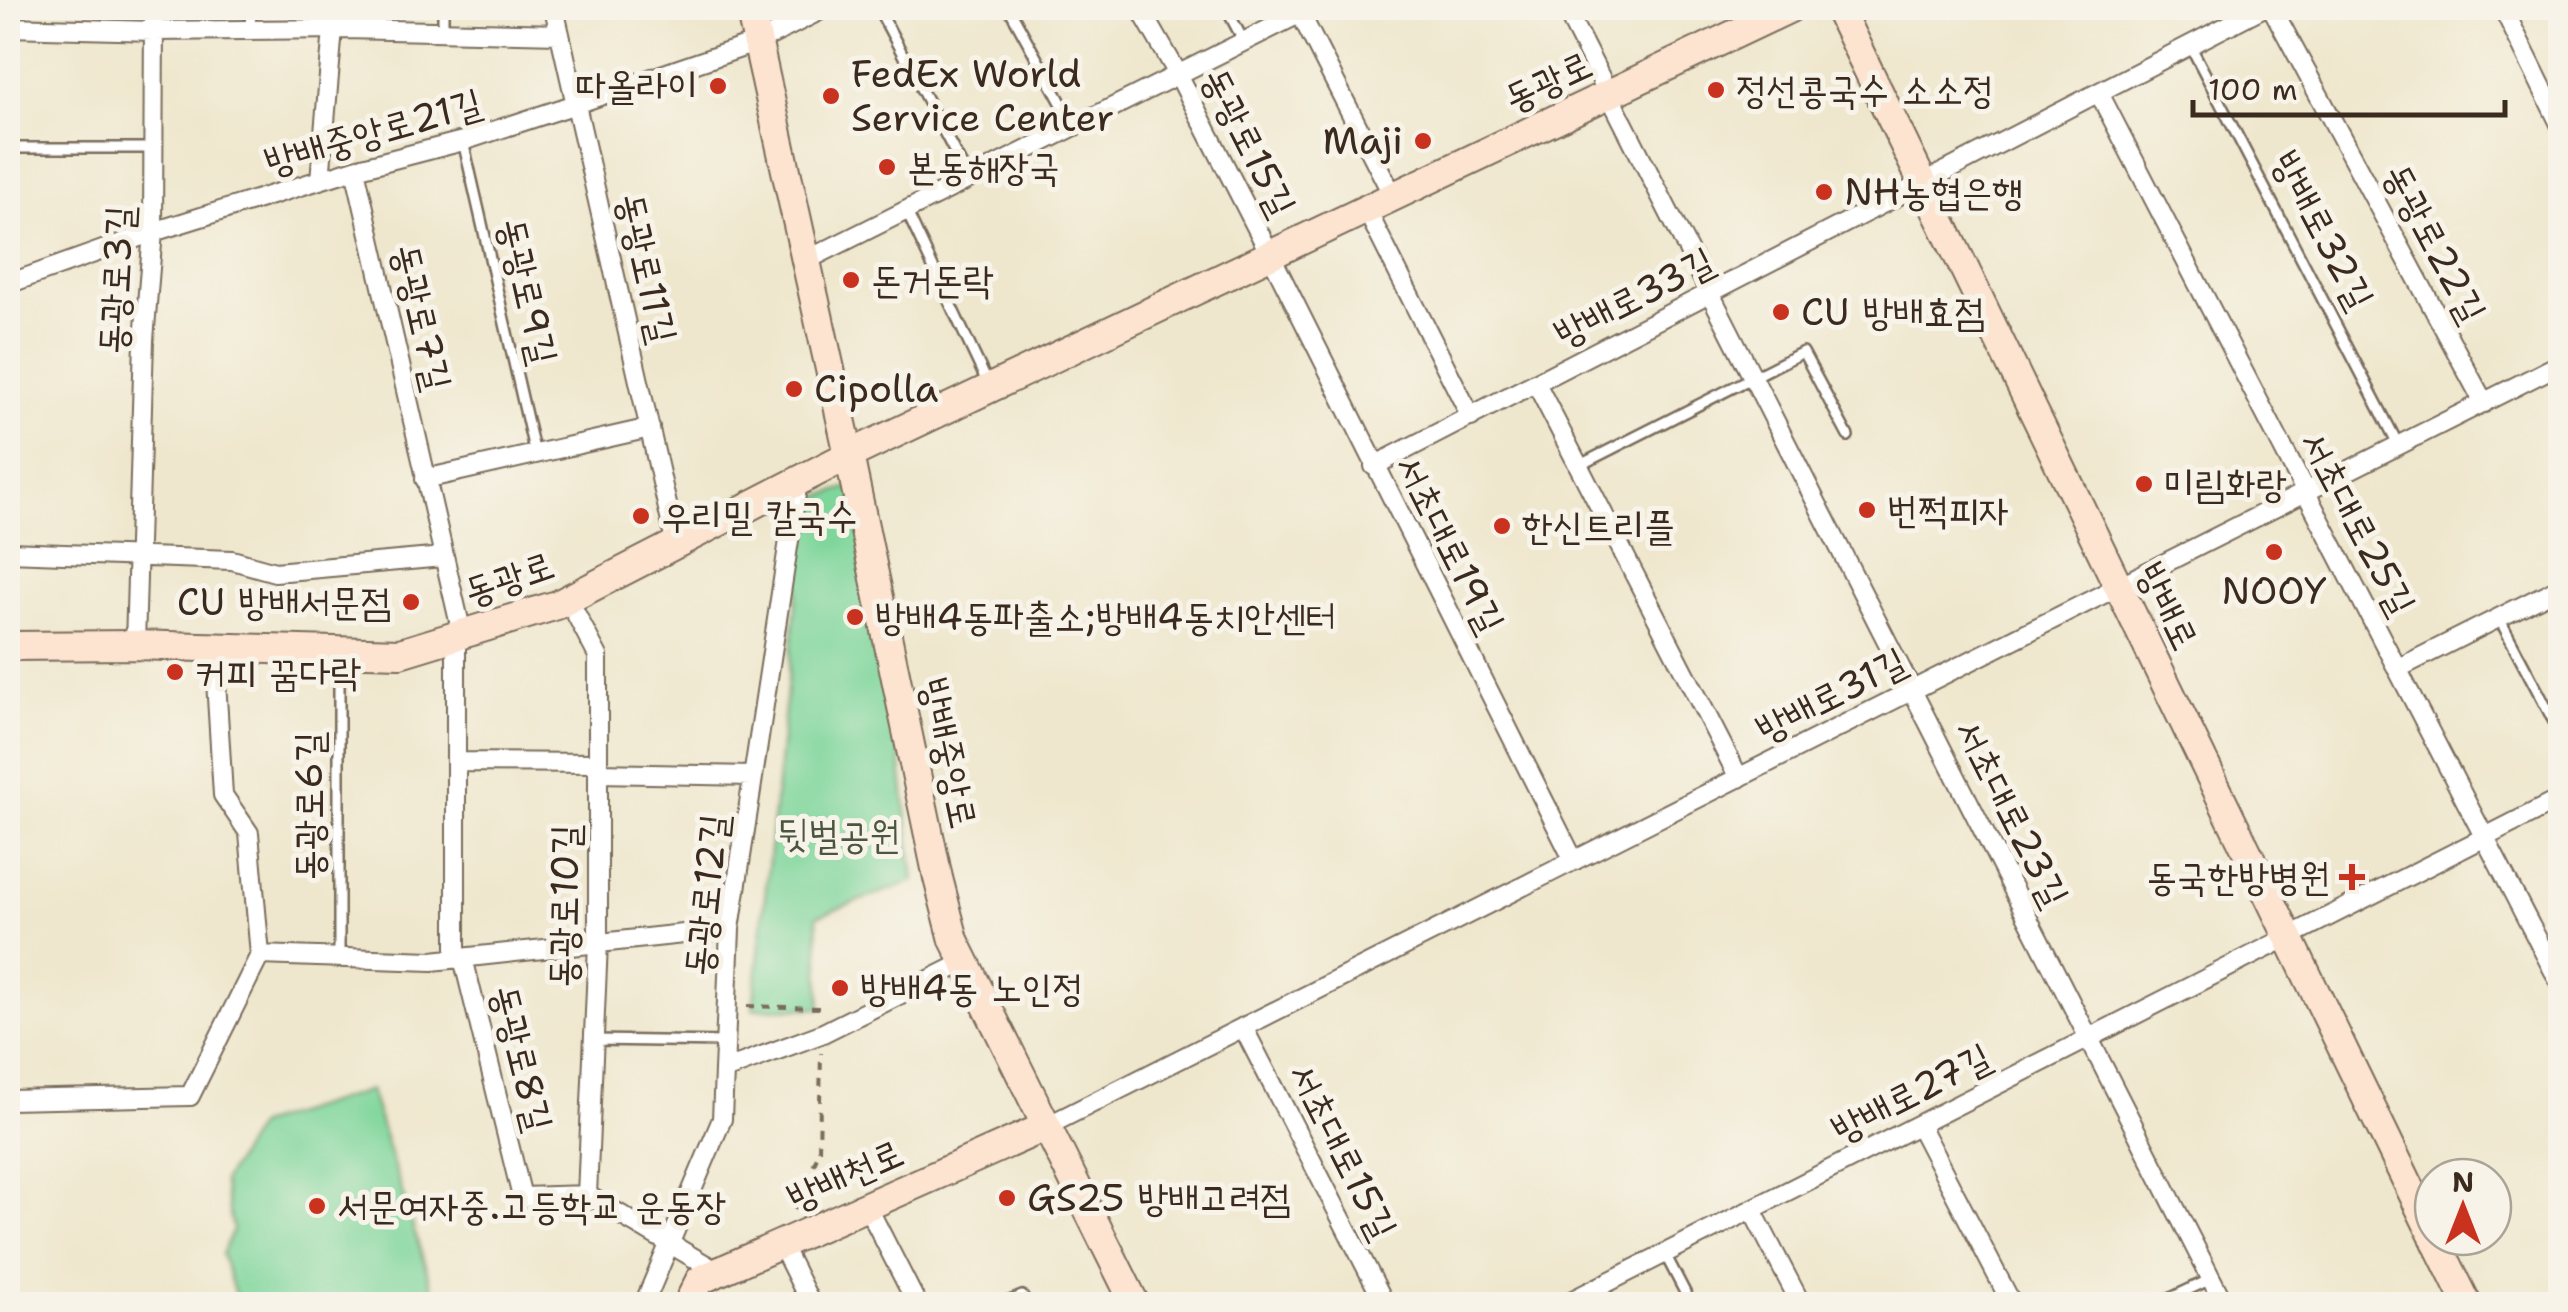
<svg xmlns="http://www.w3.org/2000/svg" width="2568" height="1312" font-family="'Shantell Sans','Poor Story',sans-serif">
	<style>
		.green { fill: #7fd69b; stroke: #5d805c; stroke-width: 2.5 }
		.lines { fill: none; stroke-linecap: round; stroke-linejoin: round }
		.lane-casing { stroke: #7a6c5b; stroke-width: 14 }
		.street-casing { stroke: #7a6c5b; stroke-width: 22 }
		.secondary-casing { stroke: #7a6c5b; stroke-width: 32 }
		.path { stroke: #7a6c5b; stroke-width: 4; stroke-dasharray: 8 8; stroke-linecap: butt }
		.lane { stroke: #fff; stroke-width: 9 }
		.street { stroke: #fff; stroke-width: 18 }
		.secondary { stroke: #fde4d1; stroke-width: 28 }
		.poi-dot { fill: #c8321e; stroke: #f7f3e8; stroke-width: 4 }
		.labels { text-anchor: middle; stroke-width: 10; stroke-linejoin: round; paint-order: stroke }
		.poi-label { font-size: 38px; fill: #3b2a1e; stroke: #f7f3e8; text-anchor: start }
		.street-label { font-size: 38px; fill: #3b2a1e; stroke: #f7f3e8 }
		.park-label { font-size: 38px; fill: #4c553d; stroke: #f7f3e8 }
	</style>
	<rect width="100%" height="100%" fill="#f7f3e8"/>
	<filter id="ink" filterUnits="userSpaceOnUse"><feTurbulence type="fractalNoise" baseFrequency=".01" numOctaves="2"/><feDisplacementMap in="SourceGraphic" scale="20" xChannelSelector="R" yChannelSelector="G"/><feConvolveMatrix kernelMatrix="1 2 1 2 8 2 1 2 1" color-interpolation-filters="sRGB"/></filter>
	<filter id="wash" filterUnits="userSpaceOnUse"><feTurbulence type="fractalNoise" baseFrequency=".0048" numOctaves="4" result="noise"/><feDisplacementMap in="SourceGraphic" scale="40" xChannelSelector="R" yChannelSelector="G"/><feGaussianBlur stdDeviation="2.25" result="paint"/><feColorMatrix in="noise" values="0 0 0 0 0 0 0 0 0 0 0 0 0 0 0 0 0 1.4 0 .05"/><feComposite in="paint" operator="in"/></filter>
	<g filter="url(#wash)">
		<rect width="100%" height="100%" fill="#efe7cd"/>
		<path class="green" d="M856,485L887,642L914,881L817,916L821,1008L753,1009L807,500Z
			M370,1090L437,1304H238L222,1254L233,1230L223,1181L258,1125Z"/>
	</g>
	<g filter="url(#ink)">
		<g class="lines">
			<g class="lane-casing">
				<path id="lane" d="M878,8L969,179
					M1009,8L1074,126
					M1226,8L1243,40
					M250,30L251,8
					M443,31V8
					M2190,45L2399,446
					M463,141L535,454
					M8,148H153
					M906,210L988,384
					M1578,466L1803,352L1848,436
					M2499,618L2560,733
					M339,656V958
					M594,1040L726,1042
					M1665,1254L1691,1304
					M1002,1304L1022,1296L1027,1304
					M2158,1304L2211,1279"/>
			</g>
			<g class="street-casing">
				<path id="street" d="M554,8L676,544
					M1140,8L1178,74L1270,254L1574,861
					M1565,8L2224,1304
					M2272,8L2484,403
					M2503,8L2560,124
					M1300,13L1393,196
					M8,27L154,31L344,29L560,34
					M2099,93L2560,983
					M355,169L462,634
					M320,180L333,29
					M1366,209L1471,417
					M805,261L1311,8
					M8,284L153,232L355,169L463,141L576,104L758,42L825,8
					M1536,383L1739,778
					M1374,466L2262,8
					M425,479L650,428
					M8,552L232,560L275,572L443,557
					M568,599L598,656V943L587,1195
					M135,645L144,340L153,232L154,8
					M2397,669L2560,587
					M456,762L598,763
					M598,773L753,776
					M260,955L432,961L730,929
					M463,958L522,1197L587,1195L718,1272
					M456,959V636
					M1243,1027L1385,1304
					M724,1070L821,1034L965,962
					M8,1100L190,1096L260,955L249,833L223,795L214,648
					M1919,1125L2012,1304
					M1045,1127L2560,364
					M867,1206L917,1304
					M1752,1210L1801,1304
					M781,1244L811,1304
					M644,1304L722,1119L730,929L798,481
					M1565,1304L2560,799"/>
			</g>
			<g class="secondary-casing">
				<path id="secondary" d="M750,8L849,455L938,878L954,940L1135,1304
					M1838,8L2433,1235
					M8,646L135,645L400,653L557,605L849,455L1790,8
					M2434,1237L2467,1304
					M688,1304L700,1280L1045,1127
					M2557,1304L2560,1303"/>
			</g>
			<path class="path" d="M747,1006L821,1008V1014
				M795,1209L819,1152L821,1053"/>
			<use href="#lane" class="lane"/>
			<use href="#street" class="street"/>
			<use href="#secondary" class="secondary"/>
		</g>
	</g>
	<g class="poi-dot">
		<circle cx="718" cy="86" r="10"/>
		<circle cx="1716" cy="90" r="10"/>
		<circle cx="831" cy="96" r="10"/>
		<circle cx="1423" cy="141" r="10"/>
		<circle cx="887" cy="167" r="10"/>
		<circle cx="1824" cy="192" r="10"/>
		<circle cx="851" cy="280" r="10"/>
		<circle cx="1781" cy="312" r="10"/>
		<circle cx="794" cy="389" r="10"/>
		<circle cx="2144" cy="484" r="10"/>
		<circle cx="1867" cy="510" r="10"/>
		<circle cx="641" cy="516" r="10"/>
		<circle cx="1502" cy="526" r="10"/>
		<circle cx="2274" cy="552" r="10"/>
		<circle cx="411" cy="602" r="10"/>
		<circle cx="855" cy="617" r="10"/>
		<circle cx="175" cy="672" r="10"/>
		<path d="M2347 862h10v10h10v10h-10v10h-10v-10h-10v-10h10z"/>
		<circle cx="840" cy="988" r="10"/>
		<circle cx="1007" cy="1198" r="10"/>
		<circle cx="317" cy="1206" r="10"/>
	</g>
	<g class="labels">
		<g class="poi-label">
			<text x="851" y="87">FedEx World<tspan x="851" dy="44">Service Center</tspan></text>
			<text x="698" y="99" text-anchor="end">따올라이</text>
			<text x="1736" y="103">정선콩국수 소소정</text>
			<text x="1403" y="154" text-anchor="end">Maji</text>
			<text x="907" y="180">본동해장국</text>
			<text x="1844" y="205">NH농협은행</text>
			<text x="871" y="293">돈거돈락</text>
			<text x="1801" y="325">CU 방배효점</text>
			<text x="814" y="402">Cipolla</text>
			<text x="2164" y="497">미림화랑</text>
			<text x="1887" y="523">번쩍피자</text>
			<text x="661" y="529">우리밀 칼국수</text>
			<text x="1522" y="539">한신트리플</text>
			<text x="2274" y="604" text-anchor="middle">NOOY</text>
			<text x="391" y="615" text-anchor="end">CU 방배서문점</text>
			<text x="875" y="630">방배4동파출소;방배4동치안센터</text>
			<text x="195" y="685">커피 꿈다락</text>
			<text x="2330" y="890" text-anchor="end">동국한방병원</text>
			<text x="860" y="1001">방배4동 노인정</text>
			<text x="1027" y="1211">GS25 방배고려점</text>
			<text x="337" y="1219">서문여자중.고등학교 운동장</text>
		</g>
		<g class="street-label">
			<text transform="translate(1548 81) rotate(-25)" y="13">동광로</text>
			<text transform="translate(373 132) rotate(-16)" y="13">방배중앙로21길</text>
			<text transform="translate(1249 142) rotate(63)" y="13">동광로15길</text>
			<text transform="translate(2323 230) rotate(62)" y="13">방배로32길</text>
			<text transform="translate(2435 243) rotate(62)" y="13">동광로22길</text>
			<text transform="translate(647 268) rotate(77)" y="13">동광로11길</text>
			<text transform="translate(116 280) rotate(-87)" y="13">동광로3길</text>
			<text transform="translate(528 291) rotate(77)" y="13">동광로9길</text>
			<text transform="translate(1634 297) rotate(-27)" y="13">방배로33길</text>
			<text transform="translate(422 317) rotate(77)" y="13">동광로7길</text>
			<text transform="translate(2358 523) rotate(62)" y="13">서초대로25길</text>
			<text transform="translate(1450 544) rotate(63)" y="13">서초대로19길</text>
			<text transform="translate(509 578) rotate(-19)" y="13">동광로</text>
			<text transform="translate(2168 606) rotate(64)" y="13">방배로</text>
			<text transform="translate(1831 695) rotate(-27)" y="13">방배로31길</text>
			<text transform="translate(949 753) rotate(78)" y="13">방배중앙로</text>
			<text transform="translate(309 806) rotate(-90)" y="13">동광로6길</text>
			<text transform="translate(2012 813) rotate(63)" y="13">서초대로23길</text>
			<text transform="translate(706 895) rotate(-84)" y="13">동광로12길</text>
			<text transform="translate(564 906) rotate(-89)" y="13">동광로10길</text>
			<text transform="translate(522 1058) rotate(76)" y="13">동광로8길</text>
			<text transform="translate(1911 1093) rotate(-27)" y="13">방배로27길</text>
			<text transform="translate(1343 1151) rotate(63)" y="13">서초대로15길</text>
			<text transform="translate(845 1175) rotate(-24)" y="13">방배천로</text>
		</g>
		<g class="park-label">
			<text x="839" y="848">뒷벌공원</text>
		</g>
	</g>
	<rect width="2568" height="1312" fill="none" stroke="#f7f3e8" stroke-width="40"/>
	<g transform="translate(2463 1207)"><circle r="48" fill="#f7f3e8" stroke="#aca397" stroke-width="2.5"/>
	<path d="M0-8L18 38L0 25L-18 38Z" fill="#c8321e"/>
	<text y="-15" font-size="28" font-weight="bold" text-anchor="middle" fill="#3b2a1e">N</text>
	</g>
	<path d="M2193 100v15h312v-15" fill="none" stroke="#3b2a1e" stroke-width="5"/>
	<text x="2208" y="100" font-size="30" fill="#3b2a1e" stroke="#f7f3e8" stroke-width="8" paint-order="stroke">100 m</text>
</svg>
